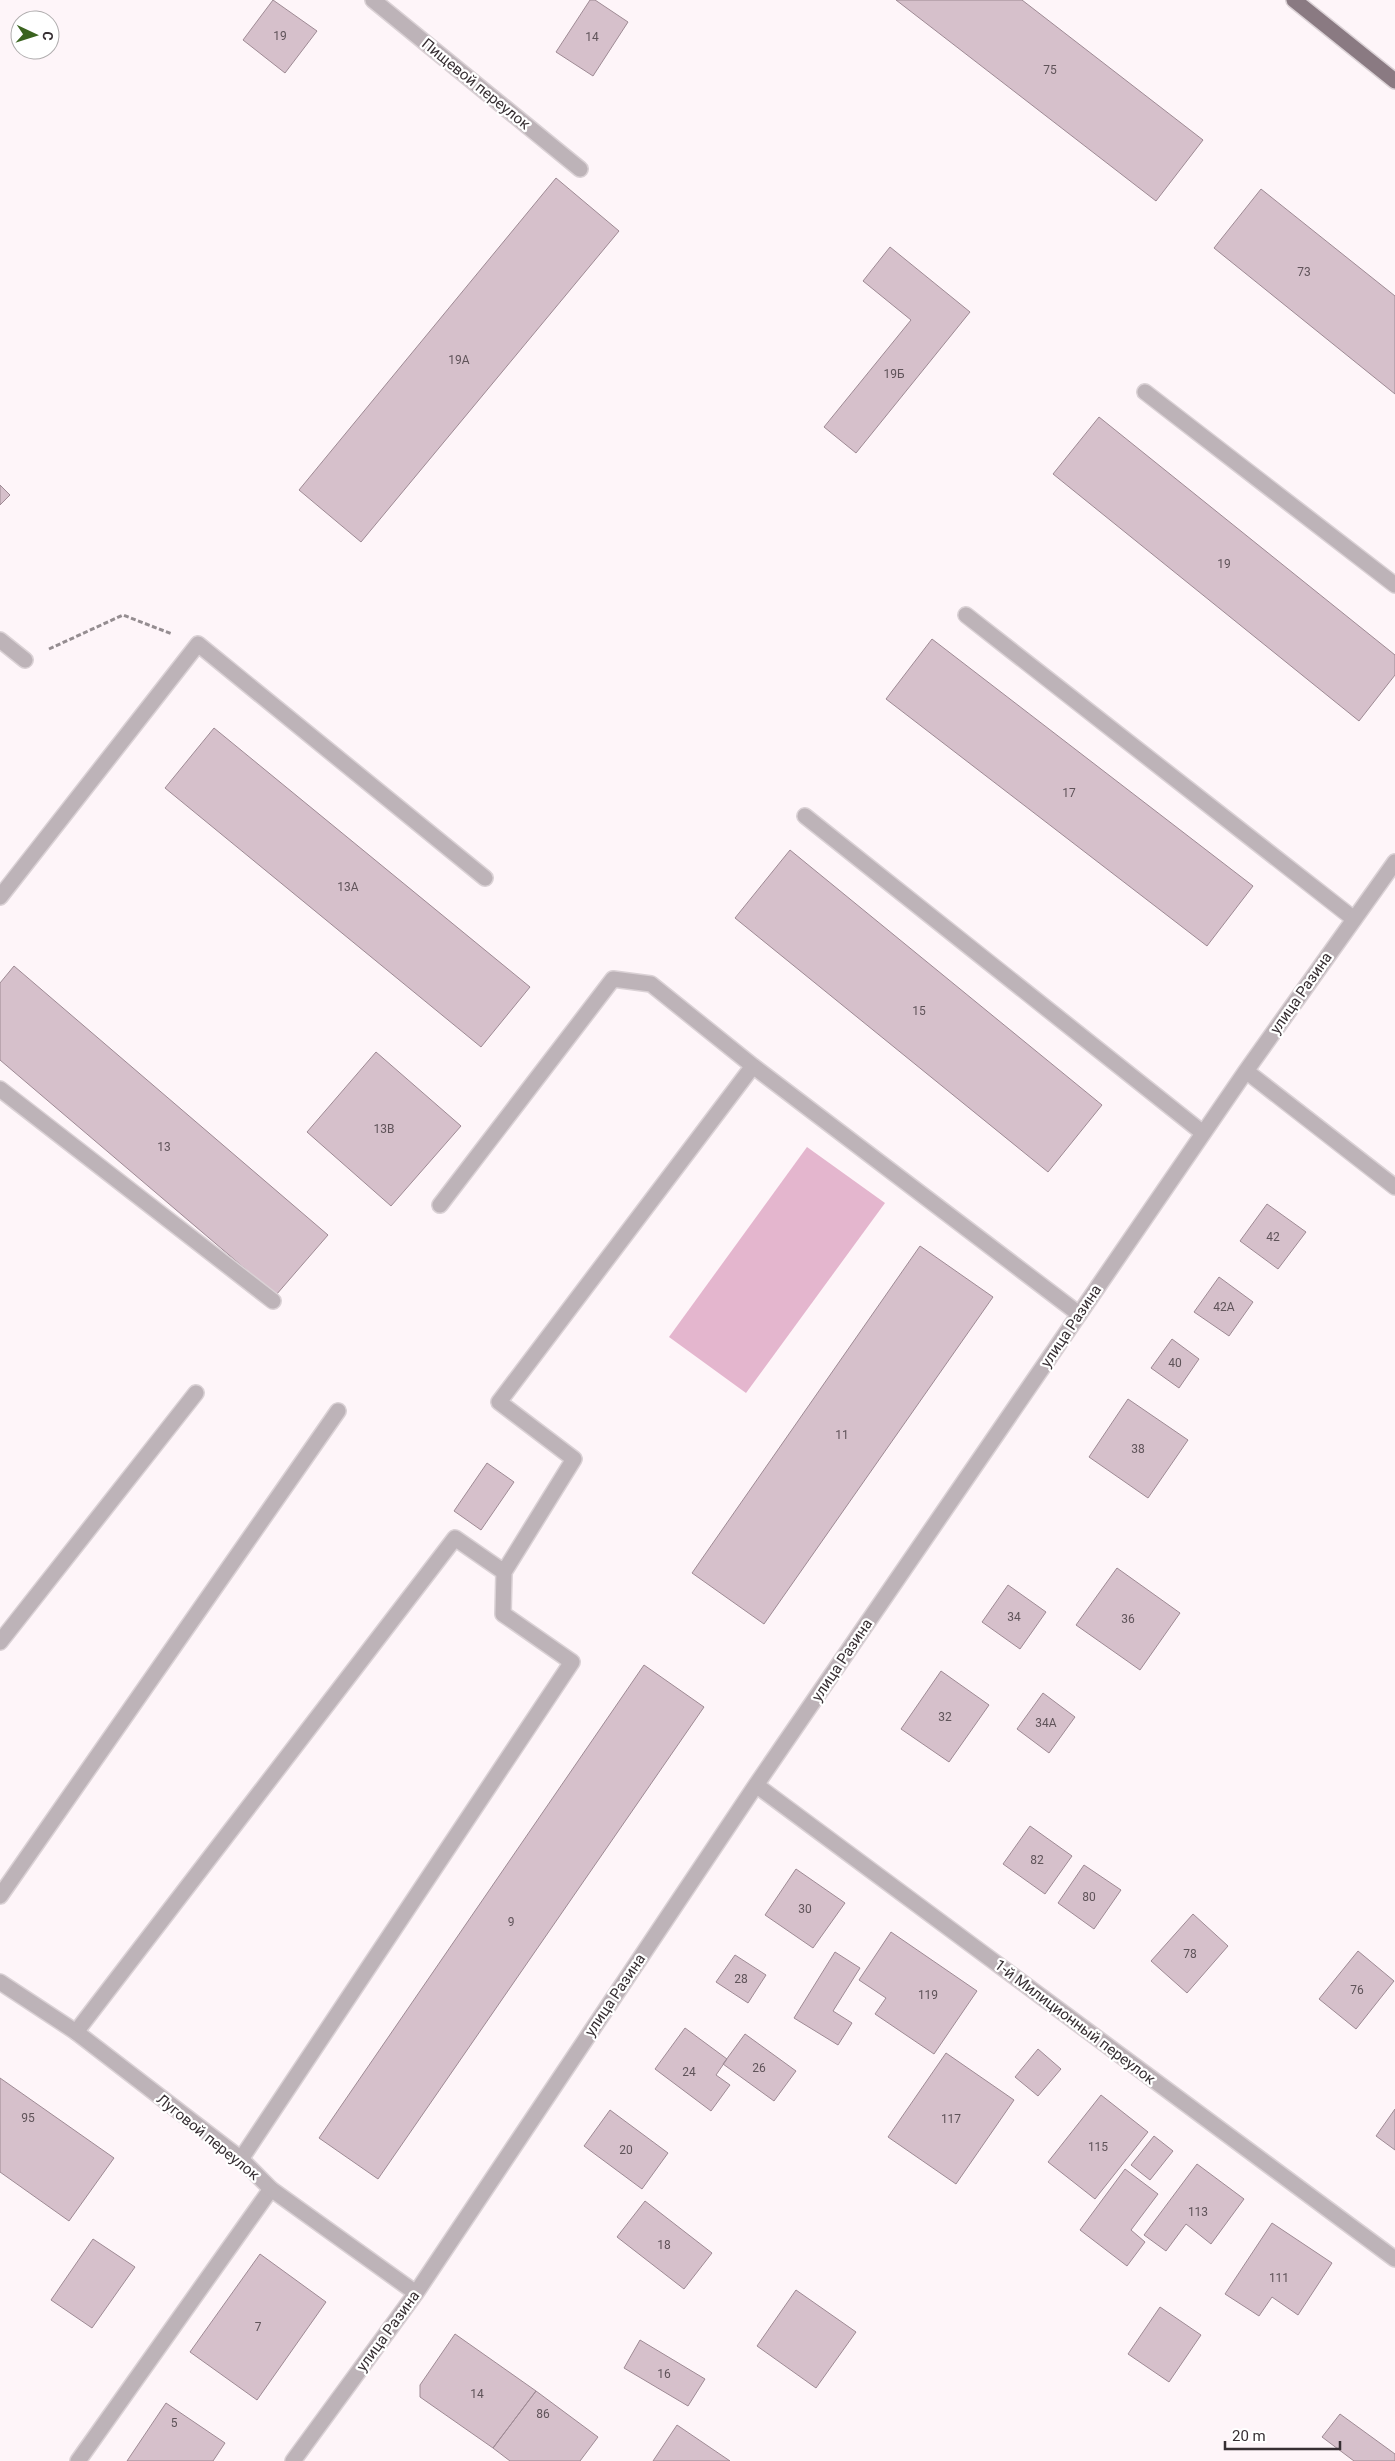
<svg xmlns="http://www.w3.org/2000/svg" width="1395" height="2461" font-family="Roboto,sans-serif">
	<style>
		.green { fill: #e4b6ce }
		.building { fill: #d6c0cb; stroke: #9e8a94 }
		.lines { fill: none; stroke-linecap: round; stroke-linejoin: round }
		.lane-casing { stroke: #dad1d5; stroke-width: 18 }
		.street-casing { stroke: #dad1d5; stroke-width: 18 }
		.primary-casing { stroke: #dad1d5; stroke-width: 18 }
		.path { stroke: #958d91; stroke-width: 3; stroke-dasharray: 5 2.5; stroke-linecap: butt }
		.lane { stroke: #bdb3b8; stroke-width: 15 }
		.street { stroke: #bdb3b8; stroke-width: 15 }
		.primary { stroke: #8a7a82; stroke-width: 15 }
		.labels { text-anchor: middle; stroke-width: 4.5; stroke-linejoin: round; paint-order: stroke }
		.number-label { font-size: 12px; fill: #5f5359 }
		.street-label { font-size: 15px; fill: #372f33; stroke: #fff }
	</style>
	<rect width="100%" height="100%" fill="#fef5f9"/>
	<path class="green" d="M807,1147L885,1203L746,1393L669,1337Z"/>
	<path class="building" d="M273,0L317,31L285,73L243,40Z
		M590,0H595L628,22L593,76L556,52Z
		M896,0H1022L1203,140L1156,201Z
		M556,178L619,231L361,542L299,490Z
		M1261,189L1395,296V394L1214,248Z
		M890,247L970,312L856,453L824,427L911,320L863,281Z
		M1099,417L1395,655V675L1359,721L1053,474Z
		M0,485L10,495L0,505Z
		M932,639L1253,886L1207,946L886,699Z
		M214,728L530,987L481,1047L165,788Z
		M790,850L1102,1105L1048,1172L735,918Z
		M14,966L328,1235L276,1295L0,1060V983Z
		M376,1052L461,1126L391,1206L307,1132Z
		M1267,1204L1306,1232L1278,1269L1240,1241Z
		M920,1246L993,1297L764,1624L692,1573Z
		M1219,1277L1253,1302L1229,1336L1194,1312Z
		M1172,1339L1199,1359L1179,1388L1151,1368Z
		M1128,1399L1188,1440L1148,1498L1089,1457Z
		M487,1463L514,1482L481,1530L454,1511Z
		M1117,1568L1180,1613L1140,1670L1076,1625Z
		M1008,1585L1046,1612L1020,1649L982,1622Z
		M644,1665L704,1707L378,2179L319,2138Z
		M941,1671L989,1705L949,1762L901,1729Z
		M1043,1693L1075,1717L1049,1753L1017,1729Z
		M1030,1826L1072,1856L1045,1894L1003,1864Z
		M1084,1865L1121,1890L1094,1929L1058,1903Z
		M796,1869L845,1903L813,1948L765,1915Z
		M1193,1914L1228,1946L1187,1993L1151,1961Z
		M891,1932L977,1991L934,2054L875,2014L886,1998L859,1980Z
		M1358,1951L1394,1981L1356,2029L1319,1999Z
		M835,1952L860,1968L833,2011L852,2023L838,2045L794,2018Z
		M735,1955L766,1975L748,2003L716,1982Z
		M685,2028L727,2059L716,2075L730,2085L711,2111L655,2069Z
		M745,2034L796,2071L774,2101L723,2064Z
		M1038,2049L1061,2069L1038,2096L1015,2077Z
		M946,2053L1014,2100L956,2184L888,2137Z
		M0,2078L114,2158L69,2221L0,2172Z
		M1101,2095L1148,2132L1095,2199L1048,2162Z
		M1395,2109V2150L1376,2136Z
		M610,2110L668,2153L642,2189L584,2146Z
		M1154,2136L1173,2151L1150,2180L1131,2165Z
		M1197,2164L1244,2199L1211,2244L1186,2224L1166,2251L1144,2235Z
		M1125,2169L1158,2194L1131,2230L1145,2242L1127,2266L1080,2230Z
		M645,2201L712,2253L684,2289L617,2237Z
		M1272,2223L1332,2263L1298,2315L1272,2297L1259,2316L1225,2294Z
		M93,2239L135,2267L92,2328L51,2300Z
		M260,2254L326,2302L257,2400L190,2352Z
		M796,2290L856,2332L816,2388L757,2346Z
		M1160,2307L1201,2335L1169,2382L1128,2354Z
		M455,2334L536,2391L493,2448L420,2397V2385Z
		M640,2340L705,2379L688,2406L624,2368Z
		M536,2391L598,2437L580,2461H510L493,2448Z
		M166,2403L225,2443L213,2461H127Z
		M1340,2414L1395,2454V2461H1354L1322,2437Z
		M677,2425L730,2461H653Z"/>
	<g class="lines">
		<g class="lane-casing">
			<path id="lane" d="M1145,392L1395,585
				M966,615L1354,919
				M805,816L1203,1133
				M0,897L198,644L485,878
				M0,1089L273,1301
				M440,1205L613,979L651,984L753,1066L1079,1314
				M504,1572L574,1459L499,1402L753,1066
				M0,1642L196,1393
				M0,1896L338,1411
				M76,2032L455,1538L504,1572L503,1614L572,1662L241,2159
				M78,2461L271,2189"/>
		</g>
		<g class="street-casing">
			<path id="street" d="M373,0L580,169
				M0,640L25,660
				M1246,1071L1395,1187
				M756,1785L1395,2259
				M0,1982L76,2032L241,2159L271,2189L416,2293
				M293,2461L416,2293L756,1785L1246,1071L1395,862"/>
		</g>
		<g class="primary-casing">
			<path id="primary" d="M1294,0L1395,81"/>
		</g>
		<path class="path" d="M49,649L123,615L172,634"/>
		<use href="#lane" class="lane"/>
		<use href="#street" class="street"/>
		<use href="#primary" class="primary"/>
	</g>
	<g class="labels">
		<g class="number-label">
			<text x="280" y="40">19</text>
			<text x="592" y="41">14</text>
			<text x="1050" y="74">75</text>
			<text x="1304" y="276">73</text>
			<text x="459" y="364">19А</text>
			<text x="894" y="378">19Б</text>
			<text x="1224" y="568">19</text>
			<text x="1069" y="797">17</text>
			<text x="348" y="891">13А</text>
			<text x="919" y="1015">15</text>
			<text x="384" y="1133">13В</text>
			<text x="164" y="1151">13</text>
			<text x="1273" y="1241">42</text>
			<text x="1224" y="1311">42А</text>
			<text x="1175" y="1367">40</text>
			<text x="842" y="1439">11</text>
			<text x="1138" y="1453">38</text>
			<text x="1014" y="1621">34</text>
			<text x="1128" y="1623">36</text>
			<text x="945" y="1721">32</text>
			<text x="1046" y="1727">34А</text>
			<text x="1037" y="1864">82</text>
			<text x="1089" y="1901">80</text>
			<text x="805" y="1913">30</text>
			<text x="511" y="1926">9</text>
			<text x="1190" y="1958">78</text>
			<text x="741" y="1983">28</text>
			<text x="1357" y="1994">76</text>
			<text x="928" y="1999">119</text>
			<text x="759" y="2072">26</text>
			<text x="689" y="2076">24</text>
			<text x="28" y="2122">95</text>
			<text x="951" y="2123">117</text>
			<text x="1098" y="2151">115</text>
			<text x="626" y="2154">20</text>
			<text x="1198" y="2216">113</text>
			<text x="664" y="2249">18</text>
			<text x="1279" y="2282">111</text>
			<text x="258" y="2331">7</text>
			<text x="664" y="2378">16</text>
			<text x="477" y="2398">14</text>
			<text x="543" y="2418">86</text>
			<text x="174" y="2427">5</text>
		</g>
		<g class="street-label">
			<text transform="translate(476 84) rotate(39)" y="5">Пищевой переулок</text>
			<text transform="translate(1301 993) rotate(-55)" y="5">улица Разина</text>
			<text transform="translate(1071 1326) rotate(-56)" y="5">улица Разина</text>
			<text transform="translate(842 1660) rotate(-56)" y="5">улица Разина</text>
			<text transform="translate(615 1995) rotate(-56)" y="5">улица Разина</text>
			<text transform="translate(1075 2022) rotate(37)" y="5">1-й Милиционный переулок</text>
			<text transform="translate(208 2137) rotate(39)" y="5">Луговой переулок</text>
			<text transform="translate(388 2331) rotate(-54)" y="5">улица Разина</text>
		</g>
	</g>
	<g transform="translate(35 35) rotate(94)"><circle r="24" fill="#ffffff" stroke="#afacad"/>
	<path d="M0-4L9 19L0 12L-9 19Z" fill="#3a631f"/>
	<text y="-8" font-size="14" font-weight="bold" text-anchor="middle" fill="#372f33">С</text>
	</g>
	<path d="M1225 2441v8h115v-8" fill="none" stroke="#372f33" stroke-width="2.5"/>
	<text x="1232" y="2441" font-size="15" fill="#372f33" stroke="#ffffff" stroke-width="4" paint-order="stroke">20 m</text>
</svg>
